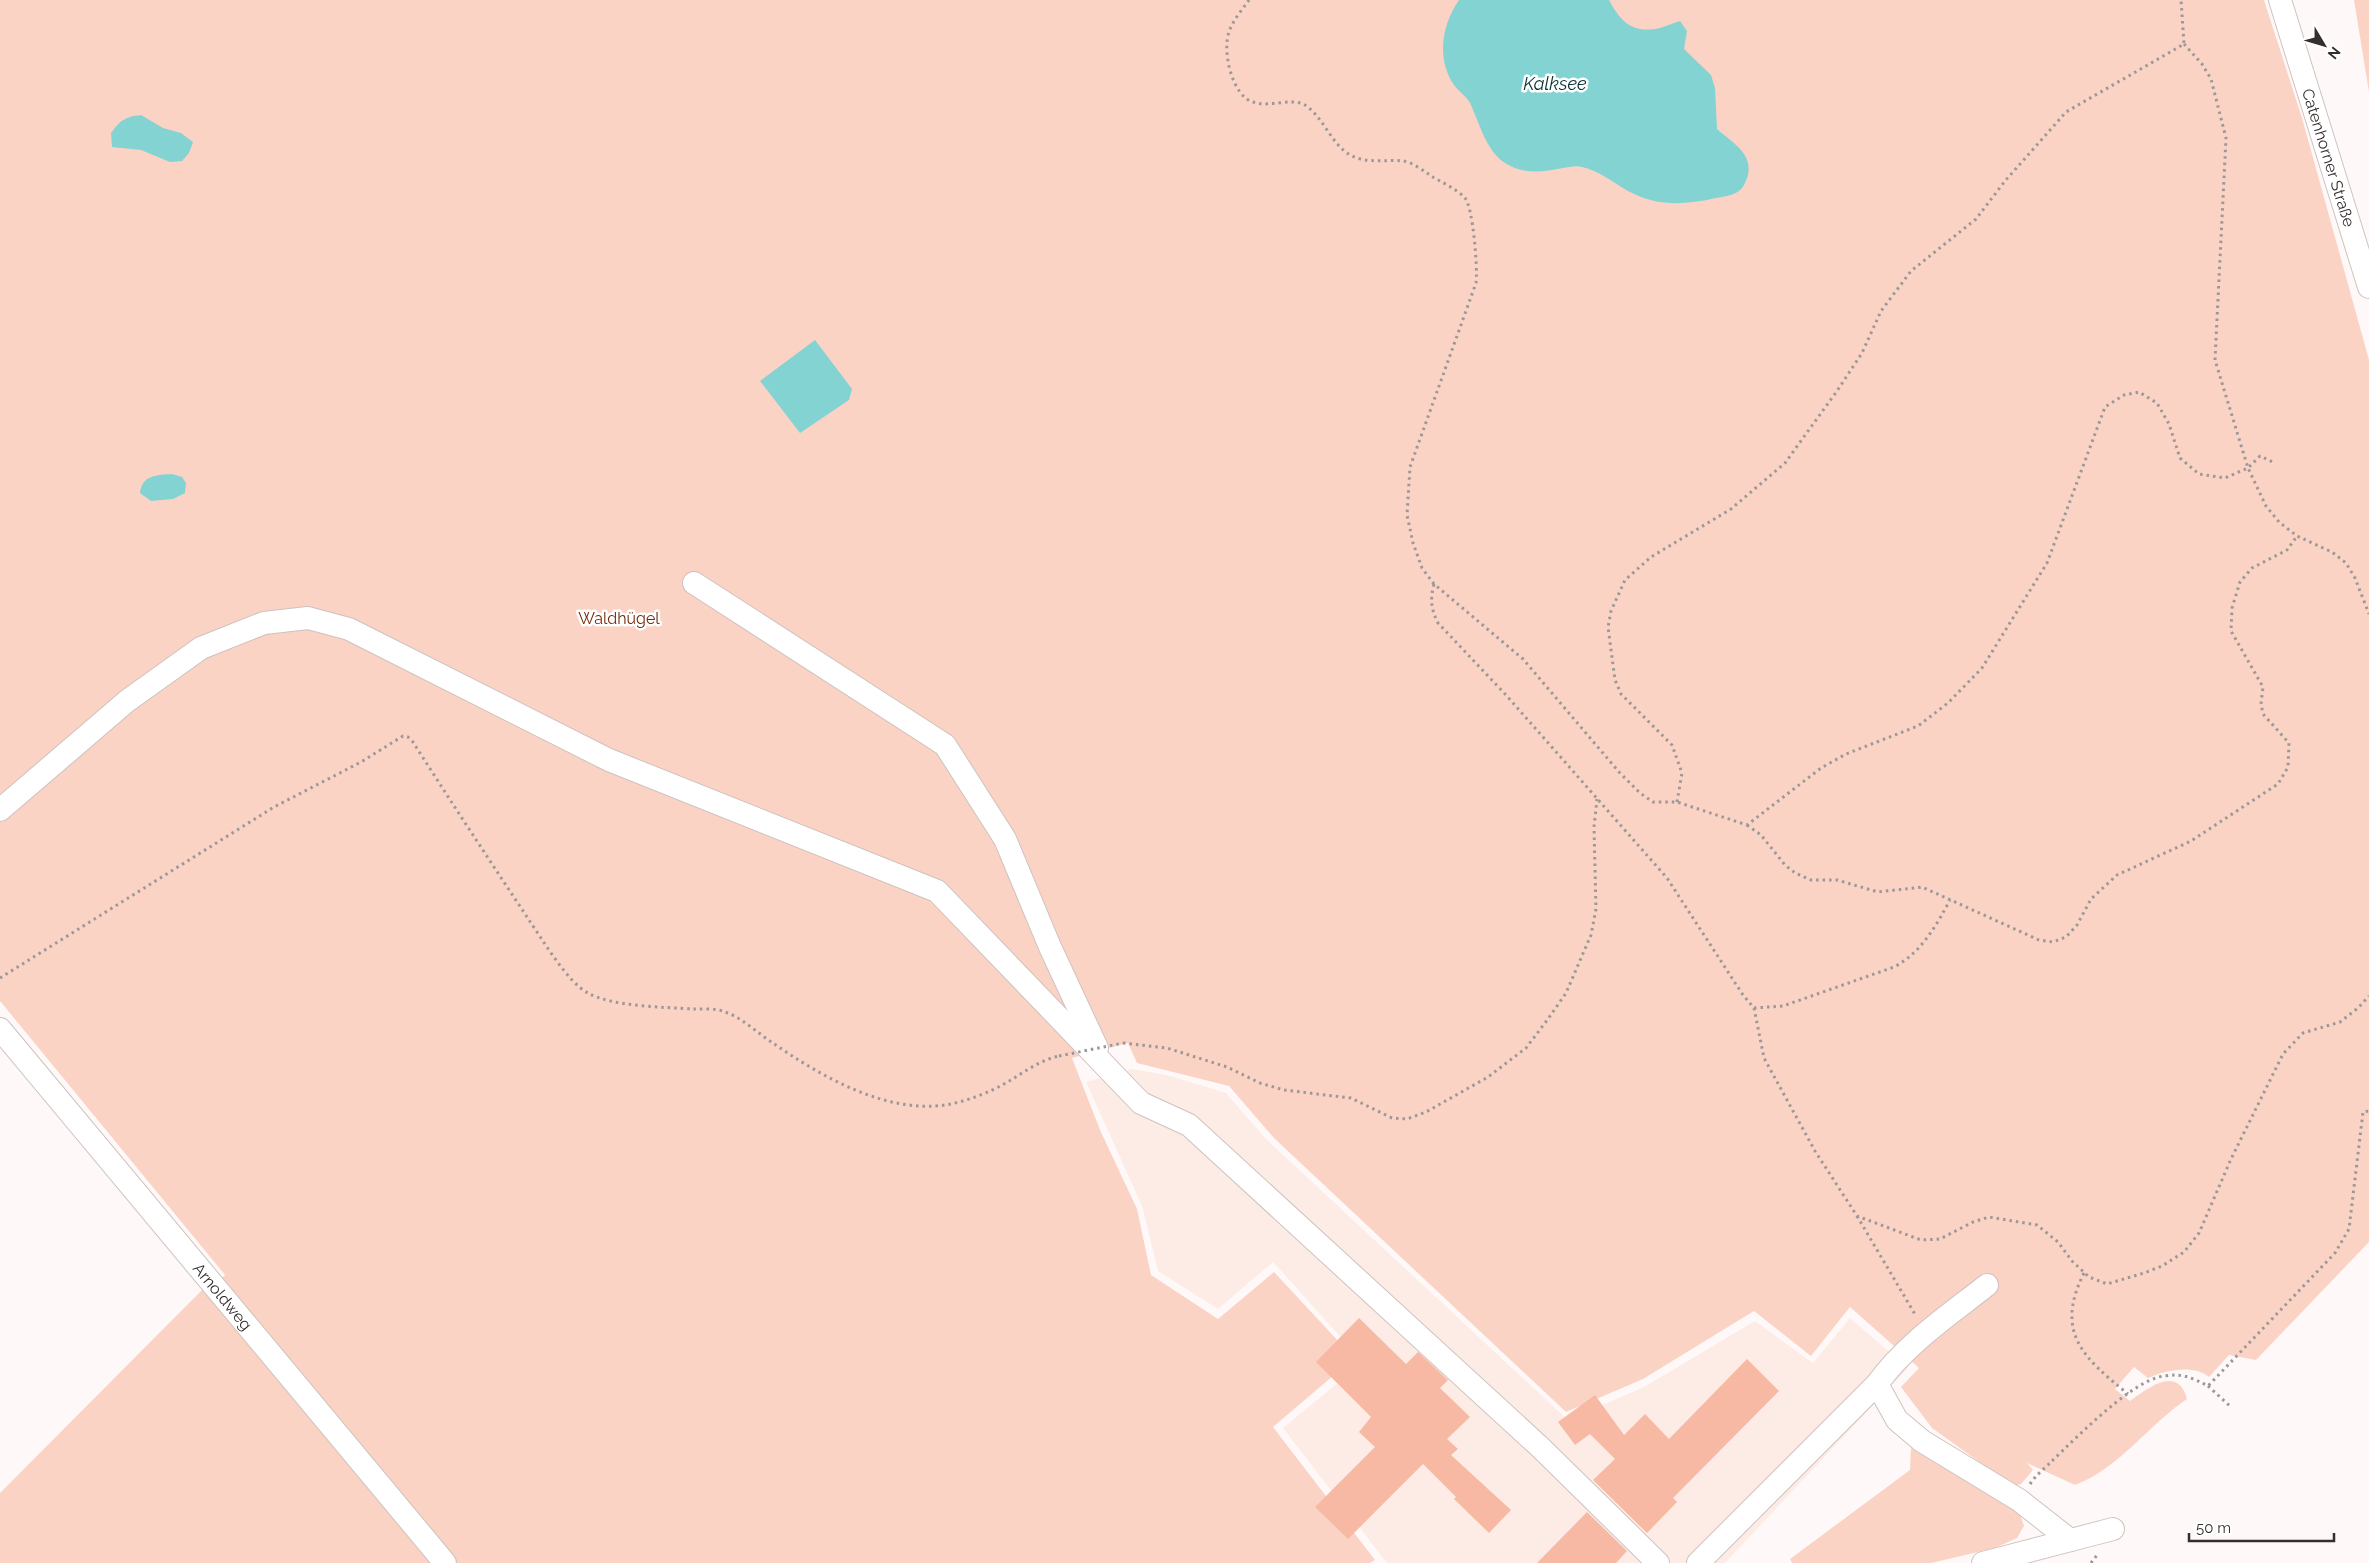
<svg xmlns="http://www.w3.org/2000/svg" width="2369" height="1563" font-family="Raleway,sans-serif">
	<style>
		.built { fill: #fdece6 }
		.green { fill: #fad3c5 }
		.water { fill: #84d3d3 }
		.building { fill: #f7b9a3 }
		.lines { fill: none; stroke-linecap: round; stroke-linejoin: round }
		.minor-casing { stroke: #cec2be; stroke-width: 24 }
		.path { stroke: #9d9897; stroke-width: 3; stroke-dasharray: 2.5 4; stroke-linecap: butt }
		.minor { stroke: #fff; stroke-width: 22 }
		.path-bridge { stroke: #9d9897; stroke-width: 3; stroke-dasharray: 2.5 4; stroke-linecap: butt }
		.labels { text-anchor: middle; stroke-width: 5; stroke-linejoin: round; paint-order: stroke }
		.street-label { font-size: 16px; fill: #342f2e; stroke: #fff }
		.park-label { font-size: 16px; fill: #712a0b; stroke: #fff }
		.water-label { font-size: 18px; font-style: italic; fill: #093232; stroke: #fff }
	</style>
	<rect width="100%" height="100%" fill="#fef9f8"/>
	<path class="built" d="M1132,1069L1167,1075L1226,1093L1266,1139L1568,1420L1644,1387L1755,1321L1813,1363L1850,1318L1908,1368L1725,1563H1387L1283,1428L1363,1362L1273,1262L1218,1309L1158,1271L1142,1206L1086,1082Z"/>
	<path class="green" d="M0,0H2264L2302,118L2369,360V1242L2256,1360L2229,1355L2209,1377C2194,1364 2165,1370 2148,1378L2134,1367L2115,1389L2130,1401C2147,1389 2178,1364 2187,1399C2148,1425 2120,1468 2075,1485L2027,1463L2033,1470L2021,1484L2013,1486L1932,1428L1901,1387L1919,1368L1850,1307L1811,1356L1754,1311L1643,1379L1566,1412L1274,1138L1229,1086L1137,1063L1128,1043L1072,1058L1100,1130L1137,1209L1151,1275L1218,1319L1274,1272L1354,1358L1273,1427L1375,1560L1370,1563H0V1493L205,1287L209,1291L225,1275L0,1001Z
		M2354,0H2369V92Z
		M1911,1448L2020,1514L2024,1526L2017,1538L1995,1548L1931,1563H1792L1790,1559L1910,1470Z"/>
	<path class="water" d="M1459,0H1609C1621,22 1632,34 1660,28C1667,26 1673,23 1680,21L1687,31L1684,49L1711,75L1715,88L1717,129C1734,144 1758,156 1745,183C1740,195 1727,196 1716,198C1684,205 1658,207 1628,191C1612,182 1600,171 1582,167C1576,165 1569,167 1563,168C1542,172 1524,175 1505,163C1487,152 1479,123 1471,105C1468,97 1459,92 1454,85C1436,59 1442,24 1459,0Z
		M141,115L163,128L181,133L193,142L189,153L182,161L170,162L141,150L112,147L111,133C121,120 124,117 141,115Z
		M815,340L852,389L849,400L800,433L760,381Z
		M172,474L182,477L186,483L185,493L173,499L151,501L140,493C142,475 157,475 172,474Z"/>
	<path class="building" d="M1359,1318L1406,1364L1418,1352L1448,1380L1440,1388L1470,1417L1447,1439L1458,1449L1451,1455L1511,1510L1489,1533L1454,1499L1456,1497L1423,1464L1348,1539L1315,1507L1375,1447L1359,1432L1371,1417L1316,1362Z
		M1747,1359L1779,1391L1673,1498L1677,1502L1647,1533L1593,1480L1615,1459L1590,1434L1575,1445L1558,1422L1595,1395L1624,1435L1645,1414L1669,1439Z
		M1587,1512L1627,1551L1616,1563H1537Z"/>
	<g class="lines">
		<g class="minor-casing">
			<g id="minor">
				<path id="s1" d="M2280,0L2369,287"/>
				<path d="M694,583L945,745L1005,839L1050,947L1097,1048"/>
				<path d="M0,810L127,701L201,648L264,623L308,618L349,629L609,760L937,891L1141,1103L1189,1125L1541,1448L1658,1563"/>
				<path id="s2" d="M0,1029L445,1563"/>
				<path d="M1877,1384C1907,1343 1948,1316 1987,1285"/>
				<path d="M1698,1563L1877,1384L1897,1420L1922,1441L2019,1500L2070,1540"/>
				<path d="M1983,1563L2113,1529"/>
			</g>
		</g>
		<path class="path" d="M1249,0C1242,10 1233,20 1229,32C1222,51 1232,96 1253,102C1270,108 1291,97 1305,105C1323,117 1330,141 1347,153C1364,165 1385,159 1403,161C1412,162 1422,170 1430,175C1440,182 1456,188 1465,198C1473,207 1478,269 1476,283L1410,467L1407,515L1413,543L1422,568L1434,584L1523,659L1619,772L1640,793L1653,802H1677L1747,825L1821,768L1846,754L1918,726L1948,703L1982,668L2047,563L2105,407L2124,395L2139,392L2157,403L2169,424L2180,458L2199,474L2225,478L2248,468L2260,456L2275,463
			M2184,44L2202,64L2211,79L2226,138L2215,360L2248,468L2266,506L2279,522L2297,536L2332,552L2346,563L2355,578L2369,614
			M1434,584C1430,600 1431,609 1438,623L1506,695L1667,878L1743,995L1754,1008L1764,1058L1815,1151L1857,1216L1921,1240L1940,1239L1973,1222L1989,1217L2037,1225L2058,1242L2072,1261L2089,1277L2107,1284L2144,1273L2162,1266L2184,1252L2199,1233L2231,1159L2283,1054L2303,1033L2340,1022L2358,1008L2369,996
			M1677,802L1682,773L1672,745L1621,694L1615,680L1608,627L1611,611L1625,580L1651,557L1731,509L1785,463L1837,391L1862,353L1881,311L1911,271L1976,219L2005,181L2066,112L2184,44L2181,0
			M1747,825L1761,835L1785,865L1795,873L1811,880H1837L1878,892L1922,887L2039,940L2053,942L2066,937L2077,925L2091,899L2117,875L2191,841L2278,784L2288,767L2289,743L2263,714L2261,704L2263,687L2231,631L2232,608L2240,582L2252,568L2287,550L2297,536
			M0,978L274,807L361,762L403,736L408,737L413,742C451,802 490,861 529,920C542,939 568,983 588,993C613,1007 664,1007 693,1009C703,1009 716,1008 725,1012C743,1018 757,1033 773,1043C822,1077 889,1116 951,1104C969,1100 988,1093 1004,1084C1022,1074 1039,1060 1059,1056
			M1754,1008L1783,1006L1894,967C1921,953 1936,926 1950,900
			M1123,1043L1167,1048L1227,1067L1260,1083L1284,1090L1351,1098L1392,1118L1407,1119L1426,1112L1488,1077L1526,1048L1548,1019L1566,993L1591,935L1596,909L1594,827L1597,799
			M1857,1216L1916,1316
			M2084,1273C2054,1333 2084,1358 2128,1394
			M2208,1386L2231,1407
			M2030,1484L2036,1476C2064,1451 2129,1380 2164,1376C2182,1373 2193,1378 2208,1386L2335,1253L2349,1229L2363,1112L2369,1111
			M2091,1563L2097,1555"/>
		<use href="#minor" class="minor"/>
		<path class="path-bridge" d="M1059,1056L1123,1043"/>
	</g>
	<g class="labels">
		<g class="street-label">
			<text dy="6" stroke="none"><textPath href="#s1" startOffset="165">Catenhorner Straße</textPath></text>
			<text dy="6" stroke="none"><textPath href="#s2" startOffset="348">Arnoldweg</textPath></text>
		</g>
		<g class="park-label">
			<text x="619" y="624">Waldhügel</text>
		</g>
		<g class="water-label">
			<text x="1555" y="90">Kalksee</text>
		</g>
	</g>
	<g transform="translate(2324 45) rotate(128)" stroke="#ffffff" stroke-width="4" paint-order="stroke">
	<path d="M0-4L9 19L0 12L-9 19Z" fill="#342f2e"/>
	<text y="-8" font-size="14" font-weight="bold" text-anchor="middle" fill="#342f2e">N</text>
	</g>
	<path d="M2189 1533v8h145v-8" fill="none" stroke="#342f2e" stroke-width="2.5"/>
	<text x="2196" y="1533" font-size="15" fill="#342f2e" stroke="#ffffff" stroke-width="4" paint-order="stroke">50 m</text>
</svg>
